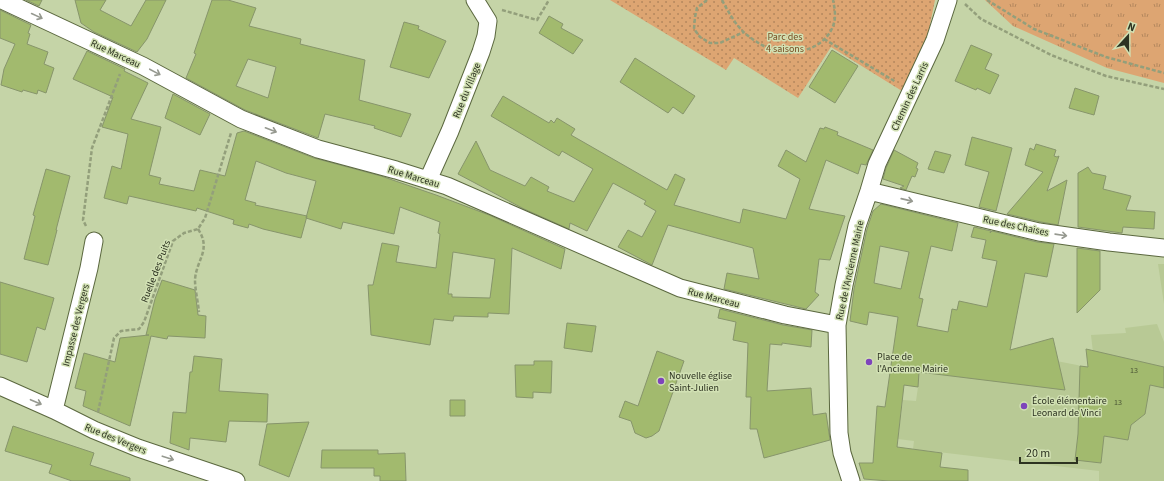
<svg xmlns="http://www.w3.org/2000/svg" width="1164" height="481" font-family="'Source Sans 3',sans-serif">
	<style>
		.built { fill: #b8c995 }
		.grass { fill: url(#grass-tufts) }
		.park { fill: url(#park-dots) }
		.building { fill: #a2ba6e; stroke: #87956b; fill-rule: evenodd }
		.lines { fill: none; stroke-linecap: round; stroke-linejoin: round }
		.street-casing { stroke: #5b683f; stroke-width: 19 }
		.path { stroke: #939f7b; stroke-width: 2.5; stroke-dasharray: 4 2; stroke-linecap: butt }
		.street { stroke: #fff; stroke-width: 17 }
		.oneway { stroke: #969990 }
		.poi-dot { fill: #7e44bb; stroke: #d2e1b4; stroke-width: 1.5 }
		.labels { text-anchor: middle; stroke-width: 3; stroke-linejoin: round; paint-order: stroke }
		.number-label { font-size: 8px; fill: #4a5534 }
		.park-label { font-size: 10px; fill: #764c22; stroke: #d2e1b4 }
		.street-label { font-size: 10px; fill: #2d3321; stroke: #d2e1b4 }
		.poi-label { font-size: 10px; fill: #2d3321; stroke: #d2e1b4; text-anchor: start }
	</style>
	<defs>
		<pattern id="grass-tufts" width="24" height="20" patternUnits="userSpaceOnUse"><rect width="24" height="20" fill="#dda572"/><path d="M3 7l-1-3M5 7V3M7 7l1-3M15 17l-1-3M17 17v-4M19 17l1-3" fill="none" stroke="#b4875d"/></pattern>
		<pattern id="park-dots" width="8" height="8" patternUnits="userSpaceOnUse"><rect width="8" height="8" fill="#dda572"/><path d="M2 2h.1M6 6h.1" fill="none" stroke="#b4875d" stroke-width="1.8" stroke-linecap="round"/></pattern>
	</defs>
	<rect width="100%" height="100%" fill="#c5d4a7"/>
	<path class="built" d="M1158,264H1164V304Z
		M1157,324L1164,342V481H1099V471L913,449L914,441L898,439L903,400L916,401L918,387L895,341L1036,357L1077,365L1095,370L1091,335L1126,333L1125,328Z"/>
	<path class="grass" d="M985,0H1164V83L1107,68L1013,26Z"/>
	<path class="park" d="M610,0H935L926,44L902,91L831,47L798,98L734,58L726,70Z"/>
	<path class="building" d="M26,0H42L39,6Z
		M75,0H106L100,10L131,26L146,0H166L147,39L137,52L94,32L81,23Z
		M212,0H228L256,8L249,26L301,39L300,44L365,60L359,100L411,114L401,137L374,128L375,126L325,114L318,138L245,110L186,78L196,54L194,53ZM248,59L276,67L268,98L236,86Z
		M0,10L31,25L28,33L30,34L27,44L48,52L44,64L54,68L46,93L38,90L37,94L23,90L22,92L1,85L4,69L15,44L0,38Z
		M549,16L563,24L561,28L583,40L573,54L539,33Z
		M404,22L419,26L418,29L446,41L429,78L390,67Z
		M971,45L992,54L985,69L999,75L990,94L977,88L976,90L955,81Z
		M832,50L858,66L835,103L809,87Z
		M87,51L125,69L124,71L148,83L131,119L161,127L149,175L161,178L159,184L194,191L200,170L225,176L237,133L244,131L314,158L381,176L436,195L489,215L565,249L561,269L512,248L509,314L488,313V317L454,316L453,321L434,319L430,345L371,335L368,285H373L382,243L399,246L396,262L436,268L440,234L438,233L440,222L400,207L394,234L343,222L341,229L306,218L316,181L286,173L256,161L245,200L256,203L255,205L307,216L301,238L263,229L249,224L248,228L233,224L234,220L197,208L196,211L129,196L127,204L104,198L112,166L121,169L128,134L102,127L113,97L73,79ZM453,252L495,259L490,298L452,297V294H448Z
		M635,58L695,96L683,114L673,107L668,113L620,82Z
		M1075,88L1099,96L1094,115L1069,108Z
		M173,94L210,114L200,135L165,118Z
		M503,96L549,123L551,120L554,123L557,118L575,129L571,135L667,190L675,174L685,179L674,205L740,223L743,209L786,219L800,179L778,166L786,150L806,162L820,128L824,129L825,127L838,132L837,135L873,150L866,165L861,164L858,174L826,160L809,209L845,216L830,260L819,259L815,292L819,295L806,309L724,289L727,273L759,279L753,248L668,225L652,265L618,247L628,230L642,237L656,211L644,204L646,201L613,183L587,231L570,223L569,229L524,209L458,174L476,141L490,170L525,186L531,177L549,187L547,191L574,202L593,169L562,151L559,156L491,116Z
		M972,137L1012,148L996,211L979,207L989,172L965,165Z
		M1036,144L1056,150L1054,156L1057,157L1059,156L1047,191L1067,180L1058,225L1041,222L1007,214L1043,172L1025,165L1030,148L1034,150Z
		M894,150L918,163L916,168L918,169L915,177L912,176L906,190L900,188L904,186L883,179L886,168Z
		M935,151L951,155L944,173L928,169Z
		M1088,167L1092,173L1106,176L1103,189L1131,196L1126,210L1155,212L1154,229L1123,227L1122,233L1078,227V173Z
		M46,169L70,176L56,230H57L48,265L24,259L35,216L33,215Z
		M881,204L958,223L952,251L931,246L919,298L923,299L917,326L948,332L952,309L957,310L959,301L987,307L997,261L982,258L986,240L971,237L974,227L991,231L990,233L992,231L1037,242L1054,244L1047,277L1025,273L1010,350L1053,338L1065,390L919,372L918,387L904,385L897,447L942,453L940,467L968,470V481H889L864,479L859,463H873L877,406L885,407L898,317L869,312L867,325L850,321L854,289L867,229L873,211ZM880,246L909,252L901,289L874,283Z
		M1077,248L1100,251V290L1077,313Z
		M162,280L195,290L198,315L206,316L205,338L168,336L167,339L151,336L130,426L83,406L86,391L75,388L84,353L115,362L120,338L149,335H146L155,299Z
		M0,282L54,298L45,330L37,327L27,362L0,354Z
		M720,309L783,325L812,330L811,347L782,343V345L770,344L767,391L811,388L813,415L826,413L830,440L764,458L757,429H750L751,397H746L748,343L733,340L736,322L718,318Z
		M567,323L596,326L592,352L564,348Z
		M1086,349L1164,367V388L1150,385L1145,414L1131,425L1128,440L1104,436L1101,463L1075,460L1078,434L1080,366L1088,367Z
		M657,351L684,361L659,431L652,436L646,438L635,433L631,421L619,417L625,401L638,406Z
		M194,356L222,359L219,391L268,394L267,422L229,421L226,442L190,438L189,450L170,443L173,412L186,413L190,372H192Z
		M534,361H552L551,393L533,392V398L516,397L515,365H534Z
		M450,400H465V416H450Z
		M309,422L289,477L259,465L267,424Z
		M13,426L94,453L90,465L130,478V481H72L49,473L52,465L5,451Z
		M322,450H378V454L405,453L406,481H380V476H374V468H321Z"/>
	<g class="lines">
		<g class="street-casing">
			<path id="street" d="M2,0L143,66L241,119L318,149L396,170L447,186L680,288L785,315L837,325
				M428,180L450,131L481,52L486,36L488,21L475,0
				M869,191L1039,232L1109,242L1164,248
				M0,386L54,410L94,430L138,448L236,481
				M54,410L89,268L94,241
				M851,481L842,453L839,433L837,325L844,285L857,226L869,191L877,164L935,40L948,0"/>
		</g>
		<path class="path" d="M707,0L697,8L695,17L694,29L700,37L710,43H720L744,32
			M722,0C729,13 736,26 747,35C757,43 771,51 783,53C788,54 794,52 799,51C817,49 835,35 835,15C835,10 834,5 833,0
			M987,0L1034,29L1106,57L1164,73
			M965,4L981,19L1051,55L1106,76L1164,89
			M502,10L537,20L549,0
			M824,39L896,82
			M86,226L83,220L92,148L120,74
			M198,229C212,250 196,260 195,280C195,289 198,302 199,312
			M98,412L114,338L121,331L139,329L144,322L173,241L184,233L198,229L205,218L231,133"/>
		<use href="#street" class="street"/>
	</g>
	<defs><path id="oneway-shaft" d="M-6 0H5M1.5-3L5.5 0L1.5 3" fill="none" stroke-width="1.6" stroke-linecap="round" stroke-linejoin="round"/></defs>
	<g class="oneway">
		<use href="#oneway-shaft" transform="translate(37 16) rotate(25)"/>
		<use href="#oneway-shaft" transform="translate(155 72) rotate(28)"/>
		<use href="#oneway-shaft" transform="translate(271 130) rotate(21)"/>
		<use href="#oneway-shaft" transform="translate(907 200) rotate(13)"/>
		<use href="#oneway-shaft" transform="translate(1061 235) rotate(8)"/>
		<use href="#oneway-shaft" transform="translate(36 402) rotate(23)"/>
		<use href="#oneway-shaft" transform="translate(168 458) rotate(18)"/>
	</g>
	<g class="poi-dot">
		<circle cx="869" cy="362" r="4"/>
		<circle cx="661" cy="381" r="4"/>
		<circle cx="1024" cy="406" r="4"/>
	</g>
	<g class="labels">
		<g class="number-label">
			<text x="1134" y="373">13</text>
			<text x="1118" y="405">13</text>
		</g>
		<g class="park-label">
			<text x="785" y="40">Parc des<tspan x="785" dy="12">4 saisons</tspan></text>
		</g>
		<g class="street-label">
			<text transform="translate(116 53) rotate(25)" y="4">Rue Marceau</text>
			<text transform="translate(466 90) rotate(-68)" y="4">Rue du Village</text>
			<text transform="translate(909 96) rotate(-65)" y="4">Chemin des Larris</text>
			<text transform="translate(414 176) rotate(17)" y="4">Rue Marceau</text>
			<text transform="translate(1016 225) rotate(12)" y="4">Rue des Chaises</text>
			<text transform="translate(849 270) rotate(-78)" y="4">Rue de l'Ancienne Mairie</text>
			<text transform="translate(155 271) rotate(-69)" y="4">Ruelle des Puits</text>
			<text transform="translate(714 297) rotate(15)" y="4">Rue Marceau</text>
			<text transform="translate(75 325) rotate(-76)" y="4">Impasse des Vergers</text>
			<text transform="translate(116 438) rotate(22)" y="4">Rue des Vergers</text>
		</g>
		<g class="poi-label">
			<text x="877" y="360">Place de<tspan x="877" dy="12">l'Ancienne Mairie</tspan></text>
			<text x="669" y="379">Nouvelle église<tspan x="669" dy="12">Saint-Julien</tspan></text>
			<text x="1032" y="404">École élémentaire<tspan x="1032" dy="12">Leonard de Vinci</tspan></text>
		</g>
	</g>
	<g transform="translate(1128 36) rotate(21)" stroke="#d2e1b4" stroke-width="3" paint-order="stroke">
	<path d="M0-3L7 15L0 10L-7 15Z" fill="#2d3321"/>
	<text y="-6" font-size="11" font-weight="bold" text-anchor="middle" fill="#2d3321">N</text>
	</g>
	<path d="M1020 457v6h57v-6" fill="none" stroke="#2d3321" stroke-width="2"/>
	<text x="1026" y="457" font-size="12" fill="#2d3321" stroke="#d2e1b4" stroke-width="3" paint-order="stroke">20 m</text>
</svg>
